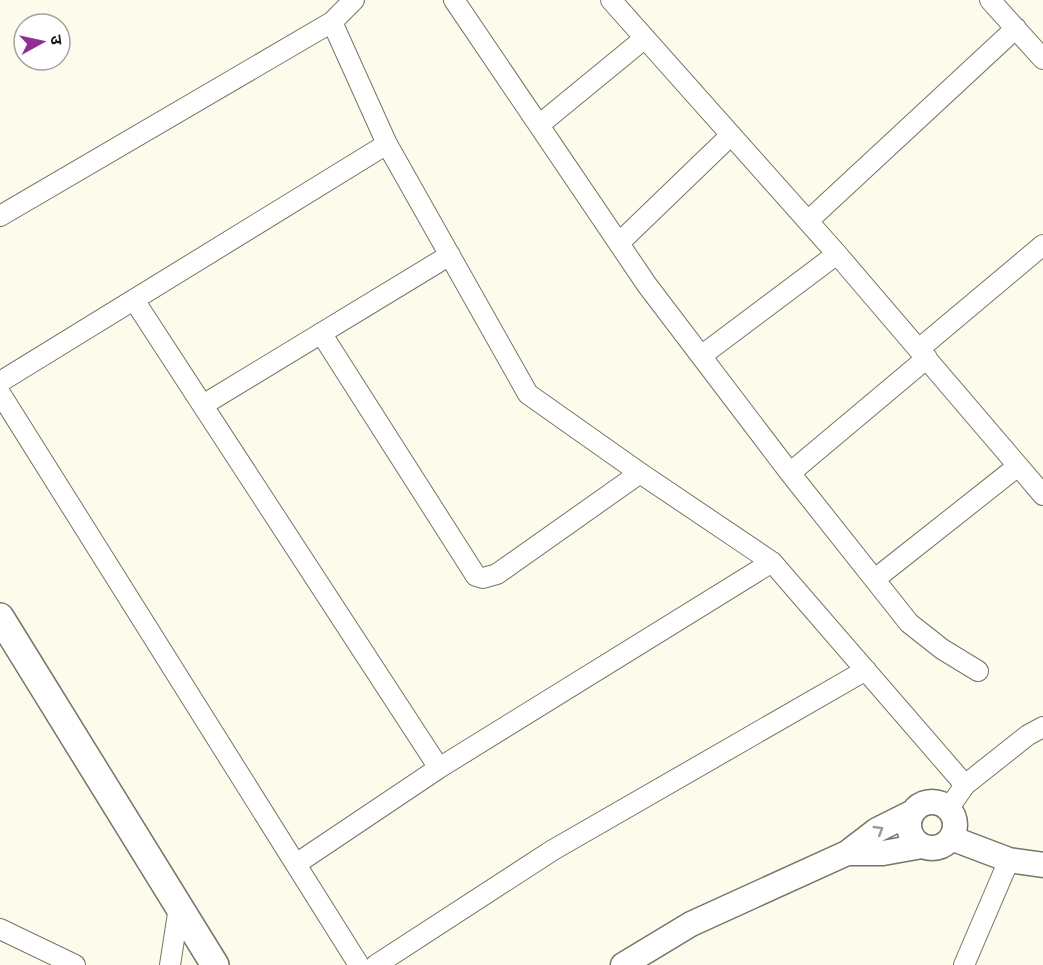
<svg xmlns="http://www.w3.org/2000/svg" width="1043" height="965" font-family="Rubik,'Noto Sans Devanagari',sans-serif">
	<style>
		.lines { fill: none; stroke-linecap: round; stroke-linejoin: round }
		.minor-casing { stroke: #777568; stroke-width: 22 }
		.tertiary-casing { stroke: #777568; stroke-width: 27 }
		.secondary-casing { stroke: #777568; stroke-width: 30 }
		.minor { stroke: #fff; stroke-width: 20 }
		.tertiary { stroke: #fff; stroke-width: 24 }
		.secondary { stroke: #fff; stroke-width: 27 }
		.oneway { stroke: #989895 }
	</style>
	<rect width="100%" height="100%" fill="#fdfbeb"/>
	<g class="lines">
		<g class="minor-casing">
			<path id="minor" d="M454,0L647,285L790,473L909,623L942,649L978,671
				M611,0L837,254L1043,495
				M990,0L1043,59
				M332,22L387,144L528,394L640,473L772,562L965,785
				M539,125L645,38
				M0,216L332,22L354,0
				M808,221L1016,28
				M619,243L731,135
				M134,300L439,768
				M321,333L476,576L483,578L497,574L640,473
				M919,349L1043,245
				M701,356L837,254
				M0,382L387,144
				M0,393L359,965
				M203,405L450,255
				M790,473L927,358
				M875,579L1018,466
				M948,809L965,785L1028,735L1043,727
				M296,864L439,768L772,562
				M0,929L75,965
				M170,965L179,907
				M376,965L553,850L866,670
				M964,965L1009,860"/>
		</g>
		<g class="tertiary-casing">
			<path id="tertiary" d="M909 825a23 23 0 1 1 46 0a23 23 0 1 1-46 0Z
				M951,838L1009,860L1043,865
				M847,853H883L922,846
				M623,965L691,924L847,853L877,830L913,812"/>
		</g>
		<g class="secondary-casing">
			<path id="secondary" d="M0,617L215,965"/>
		</g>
		<use href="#minor" class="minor"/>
		<use href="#tertiary" class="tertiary"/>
		<use href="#secondary" class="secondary"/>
	</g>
	<defs><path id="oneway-chevron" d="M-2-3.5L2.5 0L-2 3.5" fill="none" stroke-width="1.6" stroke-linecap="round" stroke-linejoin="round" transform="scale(1.5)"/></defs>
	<use class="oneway" href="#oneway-chevron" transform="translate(879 830) rotate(-31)"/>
	<g transform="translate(42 42) rotate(82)"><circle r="28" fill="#ffffff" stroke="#a3a3a1" stroke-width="1.5"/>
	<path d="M0-4.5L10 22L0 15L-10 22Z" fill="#902e95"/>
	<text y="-9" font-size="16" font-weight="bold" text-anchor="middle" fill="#1a1914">उ</text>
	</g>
</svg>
